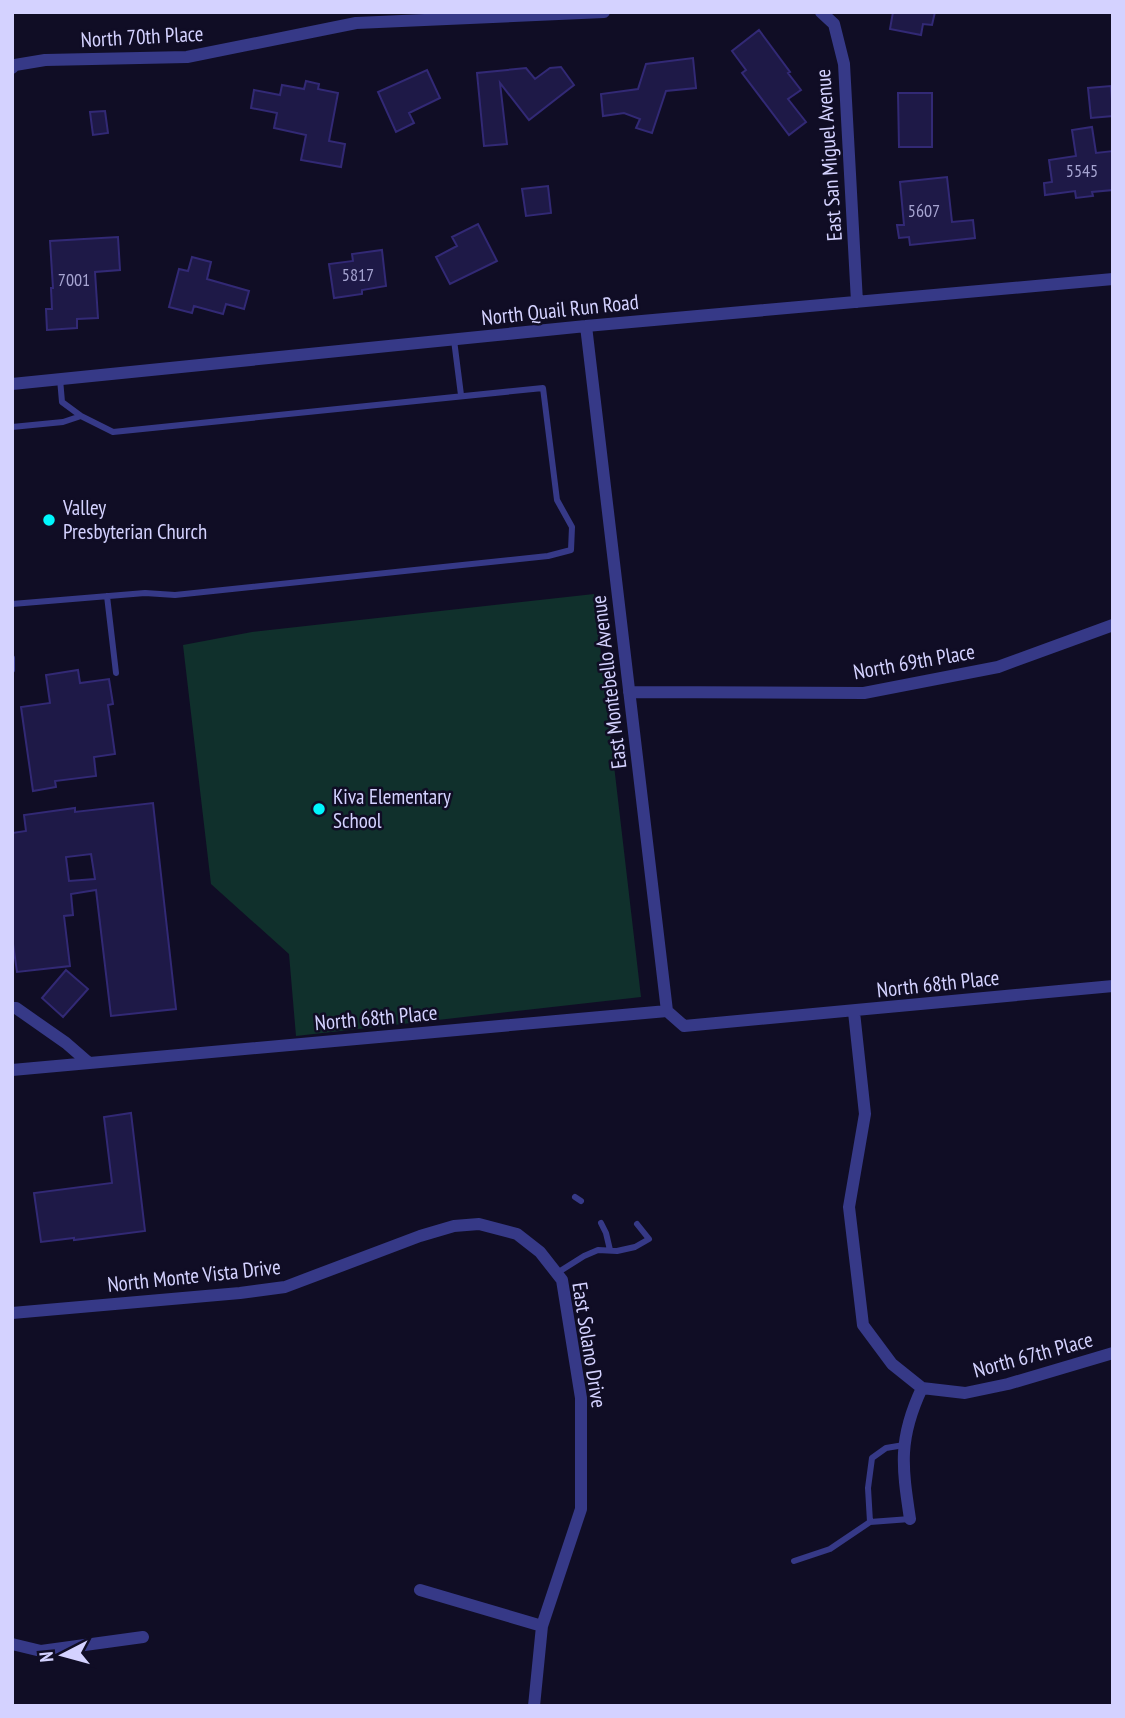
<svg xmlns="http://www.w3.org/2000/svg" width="1125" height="1718" font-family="'PT Sans Narrow',sans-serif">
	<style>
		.green { fill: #10302c }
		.building { fill: #1e1947; stroke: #322975; stroke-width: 2; fill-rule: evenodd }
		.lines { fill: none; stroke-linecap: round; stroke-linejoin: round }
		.lane { stroke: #363987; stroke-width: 6 }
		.street { stroke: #363987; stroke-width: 12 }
		.poi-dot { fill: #00f7fd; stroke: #100d25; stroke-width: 2.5 }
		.labels { text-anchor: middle; stroke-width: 5; stroke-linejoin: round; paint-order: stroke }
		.number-label { font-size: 18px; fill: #a6a4d1 }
		.street-label { font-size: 21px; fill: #d4d2ff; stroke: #100d25 }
		.poi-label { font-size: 21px; fill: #d4d2ff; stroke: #100d25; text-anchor: start }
	</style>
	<rect width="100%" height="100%" fill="#100d25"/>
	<path class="green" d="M594,594L641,997L296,1036L289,954L211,884L183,645L252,632Z"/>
	<path class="building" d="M893,12H935L932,25L923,24L921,35L890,29Z
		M759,30L790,72L788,73L801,90L788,99L806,122L789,135L742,73L746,70L732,51Z
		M693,58L696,88L666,91L652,133L636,128L640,119L624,113L603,116L601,94L638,89L646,64Z
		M561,67L574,85L529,120L500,83L507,144L484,146L477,73L526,68L535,79L550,68Z
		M427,70L440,98L409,113L414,123L396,132L378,92Z
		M306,81L319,84L318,89L338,93L329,141L345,144L341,167L301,160L306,135L274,128L277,113L251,108L254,90L280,95L282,85L304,89Z
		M1111,86L1113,116L1091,118L1088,88Z
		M898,93H932V147H899Z
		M105,111L108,133L93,135L90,112Z
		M1092,127L1096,153L1113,151V190L1092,192L1093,196L1076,198L1075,191L1045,195L1044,183L1052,182L1049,160L1076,156L1072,130Z
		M947,177L952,222L973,220L975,238L910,245L909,237L899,238L897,225H904L900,182Z
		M548,186L551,213L526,216L522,189Z
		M478,224L497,261L450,284L436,257L457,246L452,237Z
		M118,237L120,270L95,272L98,318L77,319V328L47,330L46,309H52L51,288H53L50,241Z
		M382,250L386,286L362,290V294L334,298L329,264L353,261L352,254Z
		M192,257L211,262L207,279L249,291L244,309L226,304L223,314L194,306L192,313L169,307L179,269L188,271Z
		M78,670L80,683L109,679L113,704L108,705L115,754L94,757L96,776L55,781L56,787L33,791L21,707L50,703L46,675Z
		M153,803L176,1009L111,1016L96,890L71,894L73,915L64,916L70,966L17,972L12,937V833L26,831L24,815L75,808V812ZM91,854L95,879L69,881L66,857Z
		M66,970L88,989L63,1017L42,998Z
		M131,1113L145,1231L74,1240V1238L41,1242L34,1193L112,1183L104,1117Z"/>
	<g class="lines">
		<path class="lane" d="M454,340L461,395
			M60,379L62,402L81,416
			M12,427L63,422L81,416L113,432L543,388L557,500L572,527L571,550L548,556L175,595L145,593L12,604
			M107,596L116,673
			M12,658V670
			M575,1197L581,1201
			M601,1223L606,1233L610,1250
			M557,1273L584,1256L598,1250L617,1251L635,1247L649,1239L637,1224
			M870,1522L868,1488L872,1458L886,1448L904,1445
			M794,1561L830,1549L870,1522L910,1519"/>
		<path class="street" d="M821,12L834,24L844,64L857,302
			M12,68L15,65L45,60L187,57L356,23L604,12
			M586,326L667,1011L684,1026L1113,986
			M12,384L586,326L1113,279
			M629,692L864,693L998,667L1113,625
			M12,1008H16L66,1043L89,1063
			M854,1012L865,1114L849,1207L863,1325L892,1364L922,1388
			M12,1070L667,1011
			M12,1313L240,1293L285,1287L420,1236L454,1226L479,1224L517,1234L540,1252L562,1280L581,1398V1509L542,1626L534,1706
			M922,1388L965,1393L1008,1384L1113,1353
			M910,1519C902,1466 898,1439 922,1388
			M420,1590L542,1626
			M12,1644L41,1651L143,1637"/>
	</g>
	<g class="poi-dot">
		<circle cx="49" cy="520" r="7"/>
		<circle cx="319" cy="809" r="7"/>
	</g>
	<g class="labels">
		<g class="number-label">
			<text x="1082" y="177">5545</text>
			<text x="924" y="217">5607</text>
			<text x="358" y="281">5817</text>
			<text x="74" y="286">7001</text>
		</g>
		<g class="street-label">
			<text transform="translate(142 37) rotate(-3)" y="7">North 70th Place</text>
			<text transform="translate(829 155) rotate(-94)" y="7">East San Miguel Avenue</text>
			<text transform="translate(560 310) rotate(-6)" y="7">North Quail Run Road</text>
			<text transform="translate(914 662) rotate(-10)" y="7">North 69th Place</text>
			<text transform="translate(609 682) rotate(-97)" y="7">East Montebello Avenue</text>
			<text transform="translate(938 984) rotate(-6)" y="7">North 68th Place</text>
			<text transform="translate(376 1018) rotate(-5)" y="7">North 68th Place</text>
			<text transform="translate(194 1276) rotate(-6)" y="7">North Monte Vista Drive</text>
			<text transform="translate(589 1345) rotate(81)" y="7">East Solano Drive</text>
			<text transform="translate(1033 1355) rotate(-15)" y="7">North 67th Place</text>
		</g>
		<g class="poi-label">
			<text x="63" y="515">Valley<tspan x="63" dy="24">Presbyterian Church</tspan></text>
			<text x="333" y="804">Kiva Elementary<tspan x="333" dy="24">School</tspan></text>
		</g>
	</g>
	<rect width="1125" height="1718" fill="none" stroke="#d4d2ff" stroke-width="28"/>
	<g transform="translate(63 1655) rotate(264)" stroke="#100d25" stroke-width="5" paint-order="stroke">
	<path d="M0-5L12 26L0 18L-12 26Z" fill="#d4d2ff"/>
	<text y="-10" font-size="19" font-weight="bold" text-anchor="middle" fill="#d4d2ff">N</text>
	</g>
</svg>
